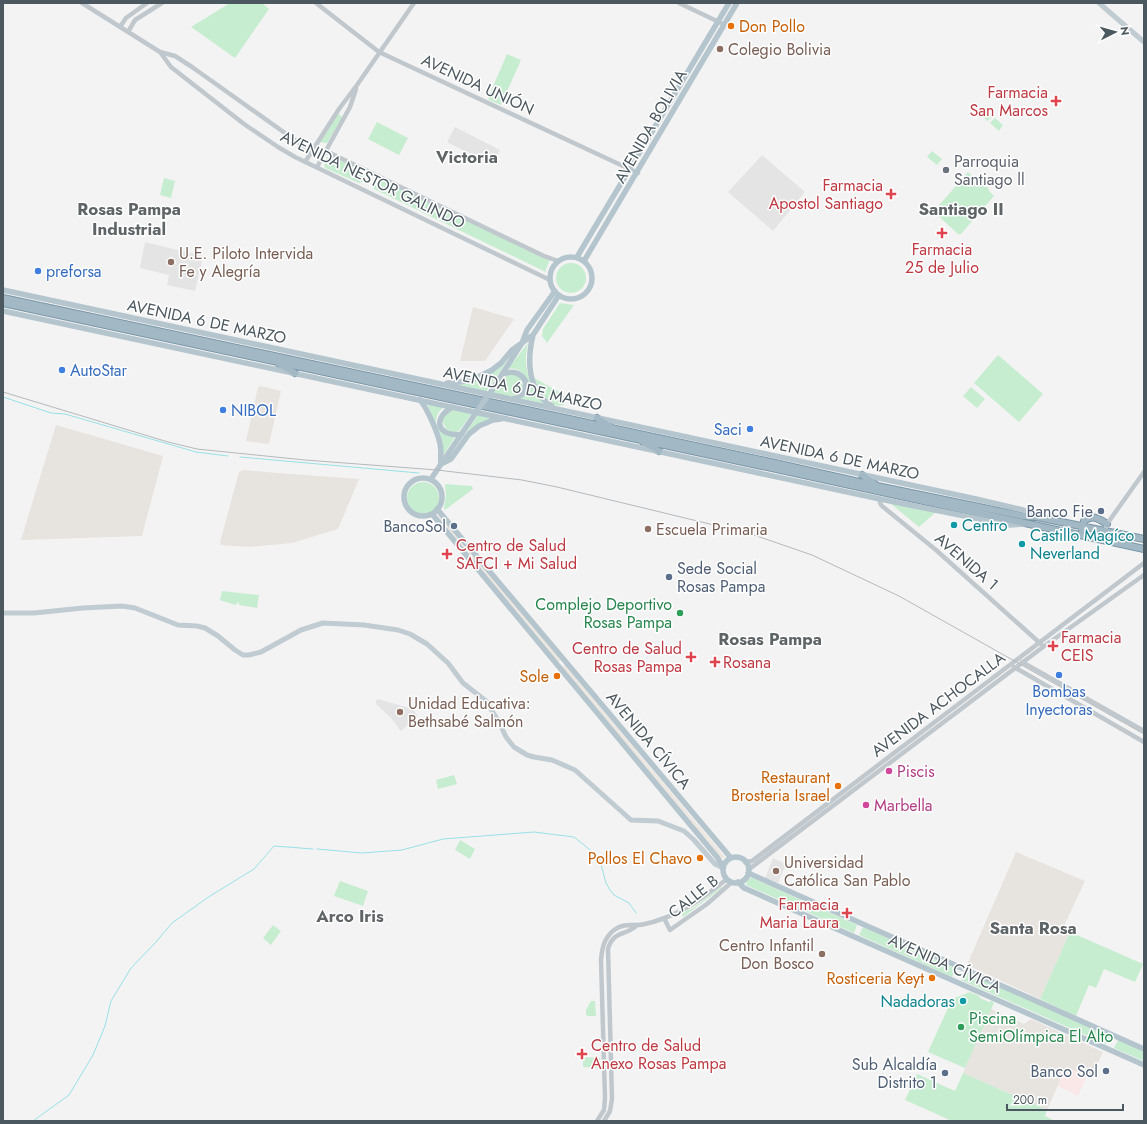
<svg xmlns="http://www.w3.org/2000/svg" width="1147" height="1124" font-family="Jost,sans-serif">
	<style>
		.commercial { fill: #e7e3df }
		.education { fill: #e5e4e4 }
		.medical { fill: #fae7e8 }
		.green { fill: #c6edd0 }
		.sand { fill: #ece7e1 }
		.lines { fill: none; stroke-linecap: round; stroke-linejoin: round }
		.stream { stroke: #97e1e6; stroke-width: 1 }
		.trunk-casing { stroke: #7a97a8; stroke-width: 8 }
		.tertiary { stroke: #c0c8cd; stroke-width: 4.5 }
		.secondary { stroke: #c0cbd2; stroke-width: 5 }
		.primary { stroke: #b5c5ce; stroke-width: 5.5 }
		.trunk { stroke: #a2b8c5; stroke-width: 6 }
		.rail { stroke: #b5b9bc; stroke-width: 1 }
		.primary-bridge { stroke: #b5c5ce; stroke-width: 5.5 }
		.food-dot { fill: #e8710a; stroke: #fff; stroke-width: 1.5 }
		.education-dot { fill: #8d6e63; stroke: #fff; stroke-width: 1.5 }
		.health-dot { fill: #e0444e; stroke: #fff; stroke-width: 1.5 }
		.worship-dot { fill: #6b7280; stroke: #fff; stroke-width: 1.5 }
		.shop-dot { fill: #3f7fe0; stroke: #fff; stroke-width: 1.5 }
		.service-dot { fill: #5c6f8a; stroke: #fff; stroke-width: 1.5 }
		.culture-dot { fill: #0f9aa8; stroke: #fff; stroke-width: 1.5 }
		.leisure-dot { fill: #2e9e5b; stroke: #fff; stroke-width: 1.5 }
		.hotel-dot { fill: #d1479c; stroke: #fff; stroke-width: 1.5 }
		.labels { text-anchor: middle; stroke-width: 3; stroke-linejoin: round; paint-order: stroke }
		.food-label { font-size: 16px; fill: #c56008; stroke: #fff; text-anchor: end }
		.education-label { font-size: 16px; fill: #785e54; stroke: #fff; text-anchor: start }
		.street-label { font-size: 16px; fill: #4c585f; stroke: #fff }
		.health-label { font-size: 16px; fill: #be3a42; stroke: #fff; text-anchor: end }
		.worship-label { font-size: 16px; fill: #5b616d; stroke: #fff; text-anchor: start }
		.shop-label { font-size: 16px; fill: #366cbe; stroke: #fff; text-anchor: start }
		.service-label { font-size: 16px; fill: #4e5e75; stroke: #fff; text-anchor: end }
		.culture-label { font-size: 16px; fill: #0d838f; stroke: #fff; text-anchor: start }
		.leisure-label { font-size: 16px; fill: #27864d; stroke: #fff; text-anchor: end }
		.hotel-label { font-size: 16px; fill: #b23c85; stroke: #fff; text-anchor: start }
		.neighbourhood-label { font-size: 17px; font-weight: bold; fill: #5f6467; stroke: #fff }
	</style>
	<rect width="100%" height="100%" fill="#f4f3f3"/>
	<path class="commercial" d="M473,307L514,319L485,361H460Z
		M260,386L281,391L269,444L246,441L258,387Z
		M56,425L163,456L142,536L21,540Z
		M243,470L292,474L359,479L338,529L292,543L249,547L221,545L220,542L239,472Z
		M1016,852L1085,881L1063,928L1070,932L1040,999L967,965Z
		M991,1009L1024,1024L1031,1019L1103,1052L1091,1078L1066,1067L1047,1110L963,1073Z"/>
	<path class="education" d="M455,127L500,150L493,165L447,142Z
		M762,155L805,192L773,231L728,192Z
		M145,242L203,256L195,291L167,285L169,275L140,268Z
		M378,699L413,709L418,716L401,731L390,717L376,704V701Z
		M773,858L786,864L778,883L765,878Z"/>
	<path class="medical" d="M1066,1067L1087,1076L1078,1096L1058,1086Z"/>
	<path class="green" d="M230,3H262L269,9L235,58L191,27Z
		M507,54L521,60L501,105L489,100L488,98Z
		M983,107L993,115L988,121L978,113Z
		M337,114L341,115L342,118L327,143H325L320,142Z
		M995,118L1003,125L999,131L990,123Z
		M377,122L408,138L399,155L368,139Z
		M932,151L942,159L937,165L927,157Z
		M331,156L364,172L365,175L363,182L359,183L325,168L324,164L327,157Z
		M968,172L972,176H976L978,178V181L985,187H988L989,191L994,196L961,234H958L935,213L934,211Z
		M164,178L175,181L171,198L160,195Z
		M379,178L550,260L546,269V272L374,189L372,186L375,179Z
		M556 278a15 15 0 1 1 30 0a15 15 0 1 1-30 0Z
		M560,303L574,305L547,343L542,336L543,329Z
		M528,343C522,366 529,387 545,404L520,398L527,380C524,372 517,367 508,369Z
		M998,355L1043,394L1019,422L974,383Z
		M509,358L486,392L455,385C478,378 491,376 509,358Z
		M509,374L519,375L524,382C522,402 507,396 493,393L503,378Z
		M534,378L563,394L566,400L564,405C549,410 539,389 534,378Z
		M971,387L985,399L977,408L963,396Z
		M427,404L444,407C429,418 437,437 455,437L443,456C445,438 434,420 427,404Z
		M452,410L472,413L460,430L453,433L446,429L442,420L443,416Z
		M478,415L492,418C472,425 466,435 454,451Z
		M407 498a16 16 0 1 1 32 0a16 16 0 1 1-32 0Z
		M445,484L472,486L473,489L445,510L444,508L446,496Z
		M890,503L936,512L919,527Z
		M222,591L259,595L257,608L239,605V602L235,605L220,600Z
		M454,775L457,784L438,789L436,780Z
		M460,840L475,849L470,859L455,850Z
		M748,878H752L857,925L854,933L746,885Z
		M340,881L368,891L363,906L334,896Z
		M721,887L722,888L683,917L681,913L693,908Z
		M273,925L281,931L271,945L263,938Z
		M863,927L956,969L952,977L859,935Z
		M1070,932L1143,964L1135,982L1104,969L1096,988L1089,985L1076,1016L1040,999Z
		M965,972L1110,1036L1106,1044L961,980Z
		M970,992L979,996L980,998L989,1002L992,1001L994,1003L965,1068L928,1052L952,999Z
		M591,1001H595L596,1016H588L586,1015V1010Z
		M1118,1040L1144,1051V1061L1114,1048Z
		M583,1057L600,1058V1068L583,1067Z
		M963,1073L1047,1110L1045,1116L1055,1121H952L905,1100L917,1074L955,1091Z"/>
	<path class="sand" d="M440,514L561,660L558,662L438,517Z
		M565,665L725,857L722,859L562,667Z"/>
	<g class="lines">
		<path class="stream" d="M3,397L51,413L65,414L196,452L228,456
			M240,457L419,473
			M317,849L362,853L402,850L443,839L534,832L574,837L599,857L606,883L610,890L614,895L629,903L636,913
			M33,1121L69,1095L93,1055L105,1026L111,1001L131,968L156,942L172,923L210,896L254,869L274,846L313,849"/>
		<g class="trunk-casing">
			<path id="trunk" d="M3,298L766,461L877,486L1023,516L1037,517L1144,539
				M3,303L762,466L1144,549
				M279,364L295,373
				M597,418L611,427
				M643,442L659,451
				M862,475L875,484
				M1082,530L1084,521C1093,514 1099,519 1107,524"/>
		</g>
		<path class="tertiary" d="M82,3L160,52L175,56L192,67L299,143L305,147L330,153L544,256L558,261
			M316,3L379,52L638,173
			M679,3L721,23
			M120,27L126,18L147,3
			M128,32L135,20L162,3
			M160,52L171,67L244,124L278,147L295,157L550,280
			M305,162L339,109L357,85L414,3
			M317,167L350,107L356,89
			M880,499V503L882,506L936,550L1041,644
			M1105,531L1107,524L1144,472
			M1022,662L1144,731
			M1014,667L1144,742
			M745,862L752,861L1144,563
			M748,870L1043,647L1144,575
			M664,918L670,930L707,904L732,882
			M597,1121L604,1110L605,1098L601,960C602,948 604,938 614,930C622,924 629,925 638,925C642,925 648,923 653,922C683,913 703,898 727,879
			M604,1121L610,1111L612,1099L608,949C613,930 627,936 637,925"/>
		<path class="secondary" d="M1099,3L1144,42
			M3,613H34L83,608L122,606L135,608L178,625L197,626L205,628L218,636L235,650L243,655H249L261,652L301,630L323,623L364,625L398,630L410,634L427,644L448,663L463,683L486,701L499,722L506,737L514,747L527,755L534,757L552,760L575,770L631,820L658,821L684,831L694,840L715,864L723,868"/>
		<path class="primary" d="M550 278a21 21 0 1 1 42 0a21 21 0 1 1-42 0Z
			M577,257L729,3
			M584,261L737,3
			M3,290L976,499L1023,510L1037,517
			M3,311L880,499L1009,525L1024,524
			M533,335C527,360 527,391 552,406
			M502,374C512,371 520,371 526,382L525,392L517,398L512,399
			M447,383L459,382L472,380L492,370L501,363L512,350L533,335L559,295
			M492,390L522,343L527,330L555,291
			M420,400C427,408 438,433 440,444C442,451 440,457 441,464
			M453,407C431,418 438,438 462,434
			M441,464L451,459L469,434L479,426L493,420L501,419
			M404 497a19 19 0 1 1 38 0a19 19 0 1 1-38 0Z
			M431,479L473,417
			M437,509L731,858
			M432,514L717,857L723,867
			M723 870a13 13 0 1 1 26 0a13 13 0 1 1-26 0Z
			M748,873L1144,1049
			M738,882L744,888L1144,1065"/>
		<use href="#trunk" class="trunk"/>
		<path class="rail" d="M3,392L168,442L197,449L305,460L437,470L522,480L557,487L751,534L812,555L899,596L1144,734"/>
		<path class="primary-bridge" d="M473,417L492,390"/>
	</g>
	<g class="food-dot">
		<circle cx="731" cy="26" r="4"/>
		<circle cx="557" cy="676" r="4"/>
		<circle cx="838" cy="786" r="4"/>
		<circle cx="700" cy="858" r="4"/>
		<circle cx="932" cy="978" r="4"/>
	</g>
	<g class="education-dot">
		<circle cx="720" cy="49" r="4"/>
		<circle cx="171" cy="262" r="4"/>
		<circle cx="648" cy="529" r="4"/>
		<circle cx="400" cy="712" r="4"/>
		<circle cx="776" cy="871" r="4"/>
		<circle cx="822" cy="954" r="4"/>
	</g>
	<g class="health-dot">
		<path d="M1054 95h4v4h4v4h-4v4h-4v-4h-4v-4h4z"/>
		<path d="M889 188h4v4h4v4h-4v4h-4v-4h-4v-4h4z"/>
		<path d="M940 227h4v4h4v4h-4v4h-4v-4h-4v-4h4z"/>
		<path d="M445 548h4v4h4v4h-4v4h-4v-4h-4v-4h4z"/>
		<path d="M1051 640h4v4h4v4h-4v4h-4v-4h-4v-4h4z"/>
		<path d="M689 651h4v4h4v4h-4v4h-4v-4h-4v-4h4z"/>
		<path d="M713 656h4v4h4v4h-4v4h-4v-4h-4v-4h4z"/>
		<path d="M845 907h4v4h4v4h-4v4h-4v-4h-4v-4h4z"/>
		<path d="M580 1048h4v4h4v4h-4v4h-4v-4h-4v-4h4z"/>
	</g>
	<circle class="worship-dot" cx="946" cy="170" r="4"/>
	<g class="shop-dot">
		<circle cx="38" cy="271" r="4"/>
		<circle cx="62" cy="370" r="4"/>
		<circle cx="223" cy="410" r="4"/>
		<circle cx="750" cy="429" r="4"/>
		<circle cx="1059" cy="675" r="4"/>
	</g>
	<g class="service-dot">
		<circle cx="1101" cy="511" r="4"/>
		<circle cx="454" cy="526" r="4"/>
		<circle cx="669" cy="577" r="4"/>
		<circle cx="1106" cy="1071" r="4"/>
		<circle cx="945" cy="1073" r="4"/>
	</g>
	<g class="culture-dot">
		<circle cx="954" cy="525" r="4"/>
		<circle cx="1022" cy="544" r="4"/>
		<circle cx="963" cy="1001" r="4"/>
	</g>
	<g class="leisure-dot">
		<circle cx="680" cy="613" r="4"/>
		<circle cx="961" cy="1027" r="4"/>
	</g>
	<g class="hotel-dot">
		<circle cx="889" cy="771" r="4"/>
		<circle cx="866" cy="805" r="4"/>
	</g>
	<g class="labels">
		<g class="food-label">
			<text x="739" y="32" text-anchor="start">Don Pollo</text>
			<text x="549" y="682">Sole</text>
			<text x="830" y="783">Restaurant<tspan x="830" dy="18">Brosteria Israel</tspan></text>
			<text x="692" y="864">Pollos El Chavo</text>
			<text x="924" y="984">Rosticeria Keyt</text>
		</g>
		<g class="education-label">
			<text x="728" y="55">Colegio Bolivia</text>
			<text x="179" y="259">U.E. Piloto Intervida<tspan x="179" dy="18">Fe y Alegría</tspan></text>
			<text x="656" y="535">Escuela Primaria</text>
			<text x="408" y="709">Unidad Educativa:<tspan x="408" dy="18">Bethsabé Salmón</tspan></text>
			<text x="784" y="868">Universidad<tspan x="784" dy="18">Católica San Pablo</tspan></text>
			<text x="814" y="951" text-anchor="end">Centro Infantil<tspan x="814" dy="18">Don Bosco</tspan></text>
		</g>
		<g class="street-label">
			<text transform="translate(478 84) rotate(25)" y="6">AVENIDA UNIÓN</text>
			<text transform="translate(650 126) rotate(-60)" y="6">AVENIDA BOLIVIA</text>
			<text transform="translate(373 179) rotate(26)" y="6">AVENIDA NESTOR GALINDO</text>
			<text transform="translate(207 321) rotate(12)" y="6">AVENIDA 6 DE MARZO</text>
			<text transform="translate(523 388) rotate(12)" y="6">AVENIDA 6 DE MARZO</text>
			<text transform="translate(840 457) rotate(12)" y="6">AVENIDA 6 DE MARZO</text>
			<text transform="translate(967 561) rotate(41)" y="6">AVENIDA 1</text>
			<text transform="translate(938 704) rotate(-37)" y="6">AVENIDA ACHOCALLA</text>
			<text transform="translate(649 740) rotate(50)" y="6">AVENIDA CÍVICA</text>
			<text transform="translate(693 896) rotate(-38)" y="6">CALLE B</text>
			<text transform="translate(945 963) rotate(24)" y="6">AVENIDA CÍVICA</text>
		</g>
		<g class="health-label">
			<text x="1048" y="98">Farmacia<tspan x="1048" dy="18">San Marcos</tspan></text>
			<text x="883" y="191">Farmacia<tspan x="883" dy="18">Apostol Santiago</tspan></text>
			<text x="942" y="255" text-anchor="middle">Farmacia<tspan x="942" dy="18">25 de Julio</tspan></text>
			<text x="456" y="551" text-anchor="start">Centro de Salud<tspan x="456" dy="18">SAFCI + Mi Salud</tspan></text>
			<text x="1061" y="643" text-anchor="start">Farmacia<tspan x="1061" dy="18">CEIS</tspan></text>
			<text x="682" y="654">Centro de Salud<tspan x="682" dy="18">Rosas Pampa</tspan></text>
			<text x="723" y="668" text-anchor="start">Rosana</text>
			<text x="839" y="910">Farmacia<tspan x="839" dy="18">Maria Laura</tspan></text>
			<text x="591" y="1051" text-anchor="start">Centro de Salud<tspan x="591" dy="18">Anexo Rosas Pampa</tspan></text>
		</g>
		<g class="worship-label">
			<text x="954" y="167">Parroquia<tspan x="954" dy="18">Santiago ll</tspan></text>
		</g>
		<g class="shop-label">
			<text x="46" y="277">preforsa</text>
			<text x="70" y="376">AutoStar</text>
			<text x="231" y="416">NIBOL</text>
			<text x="742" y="435" text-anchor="end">Saci</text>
			<text x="1059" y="697" text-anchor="middle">Bombas<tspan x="1059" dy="18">Inyectoras</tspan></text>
		</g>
		<g class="service-label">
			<text x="1093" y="517">Banco Fie</text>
			<text x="446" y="532">BancoSol</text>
			<text x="677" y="574" text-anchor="start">Sede Social<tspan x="677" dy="18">Rosas Pampa</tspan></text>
			<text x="937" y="1070">Sub Alcaldía<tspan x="937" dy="18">Distrito 1</tspan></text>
			<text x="1098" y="1077">Banco Sol</text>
		</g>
		<g class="culture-label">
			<text x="962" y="531">Centro</text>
			<text x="1030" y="541">Castillo Magíco<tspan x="1030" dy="18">Neverland</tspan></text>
			<text x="955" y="1007" text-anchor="end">Nadadoras</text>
		</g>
		<g class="leisure-label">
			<text x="672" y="610">Complejo Deportivo<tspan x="672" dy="18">Rosas Pampa</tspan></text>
			<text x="969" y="1024" text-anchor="start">Piscina<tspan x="969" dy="18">SemiOlímpica El Alto</tspan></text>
		</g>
		<g class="hotel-label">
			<text x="897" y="777">Piscis</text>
			<text x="874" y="811">Marbella</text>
		</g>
		<g class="neighbourhood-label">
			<text x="467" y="163">Victoria</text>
			<text x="129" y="215">Rosas Pampa<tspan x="129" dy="20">Industrial</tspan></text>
			<text x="961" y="215">Santiago II</text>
			<text x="770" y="645">Rosas Pampa</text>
			<text x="350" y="922">Arco Iris</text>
			<text x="1033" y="934">Santa Rosa</text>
		</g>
	</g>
	<rect width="1147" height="1124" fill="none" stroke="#4c585f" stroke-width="8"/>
	<g transform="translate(1115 32) rotate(84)" stroke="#ffffff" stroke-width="3" paint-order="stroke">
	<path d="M0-3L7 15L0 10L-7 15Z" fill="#4c585f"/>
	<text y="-6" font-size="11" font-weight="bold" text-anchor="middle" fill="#4c585f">N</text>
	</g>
	<path d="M1007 1104v6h116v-6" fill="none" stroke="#4c585f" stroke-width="2"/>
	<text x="1013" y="1104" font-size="12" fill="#4c585f" stroke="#ffffff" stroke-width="3" paint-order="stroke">200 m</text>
</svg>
